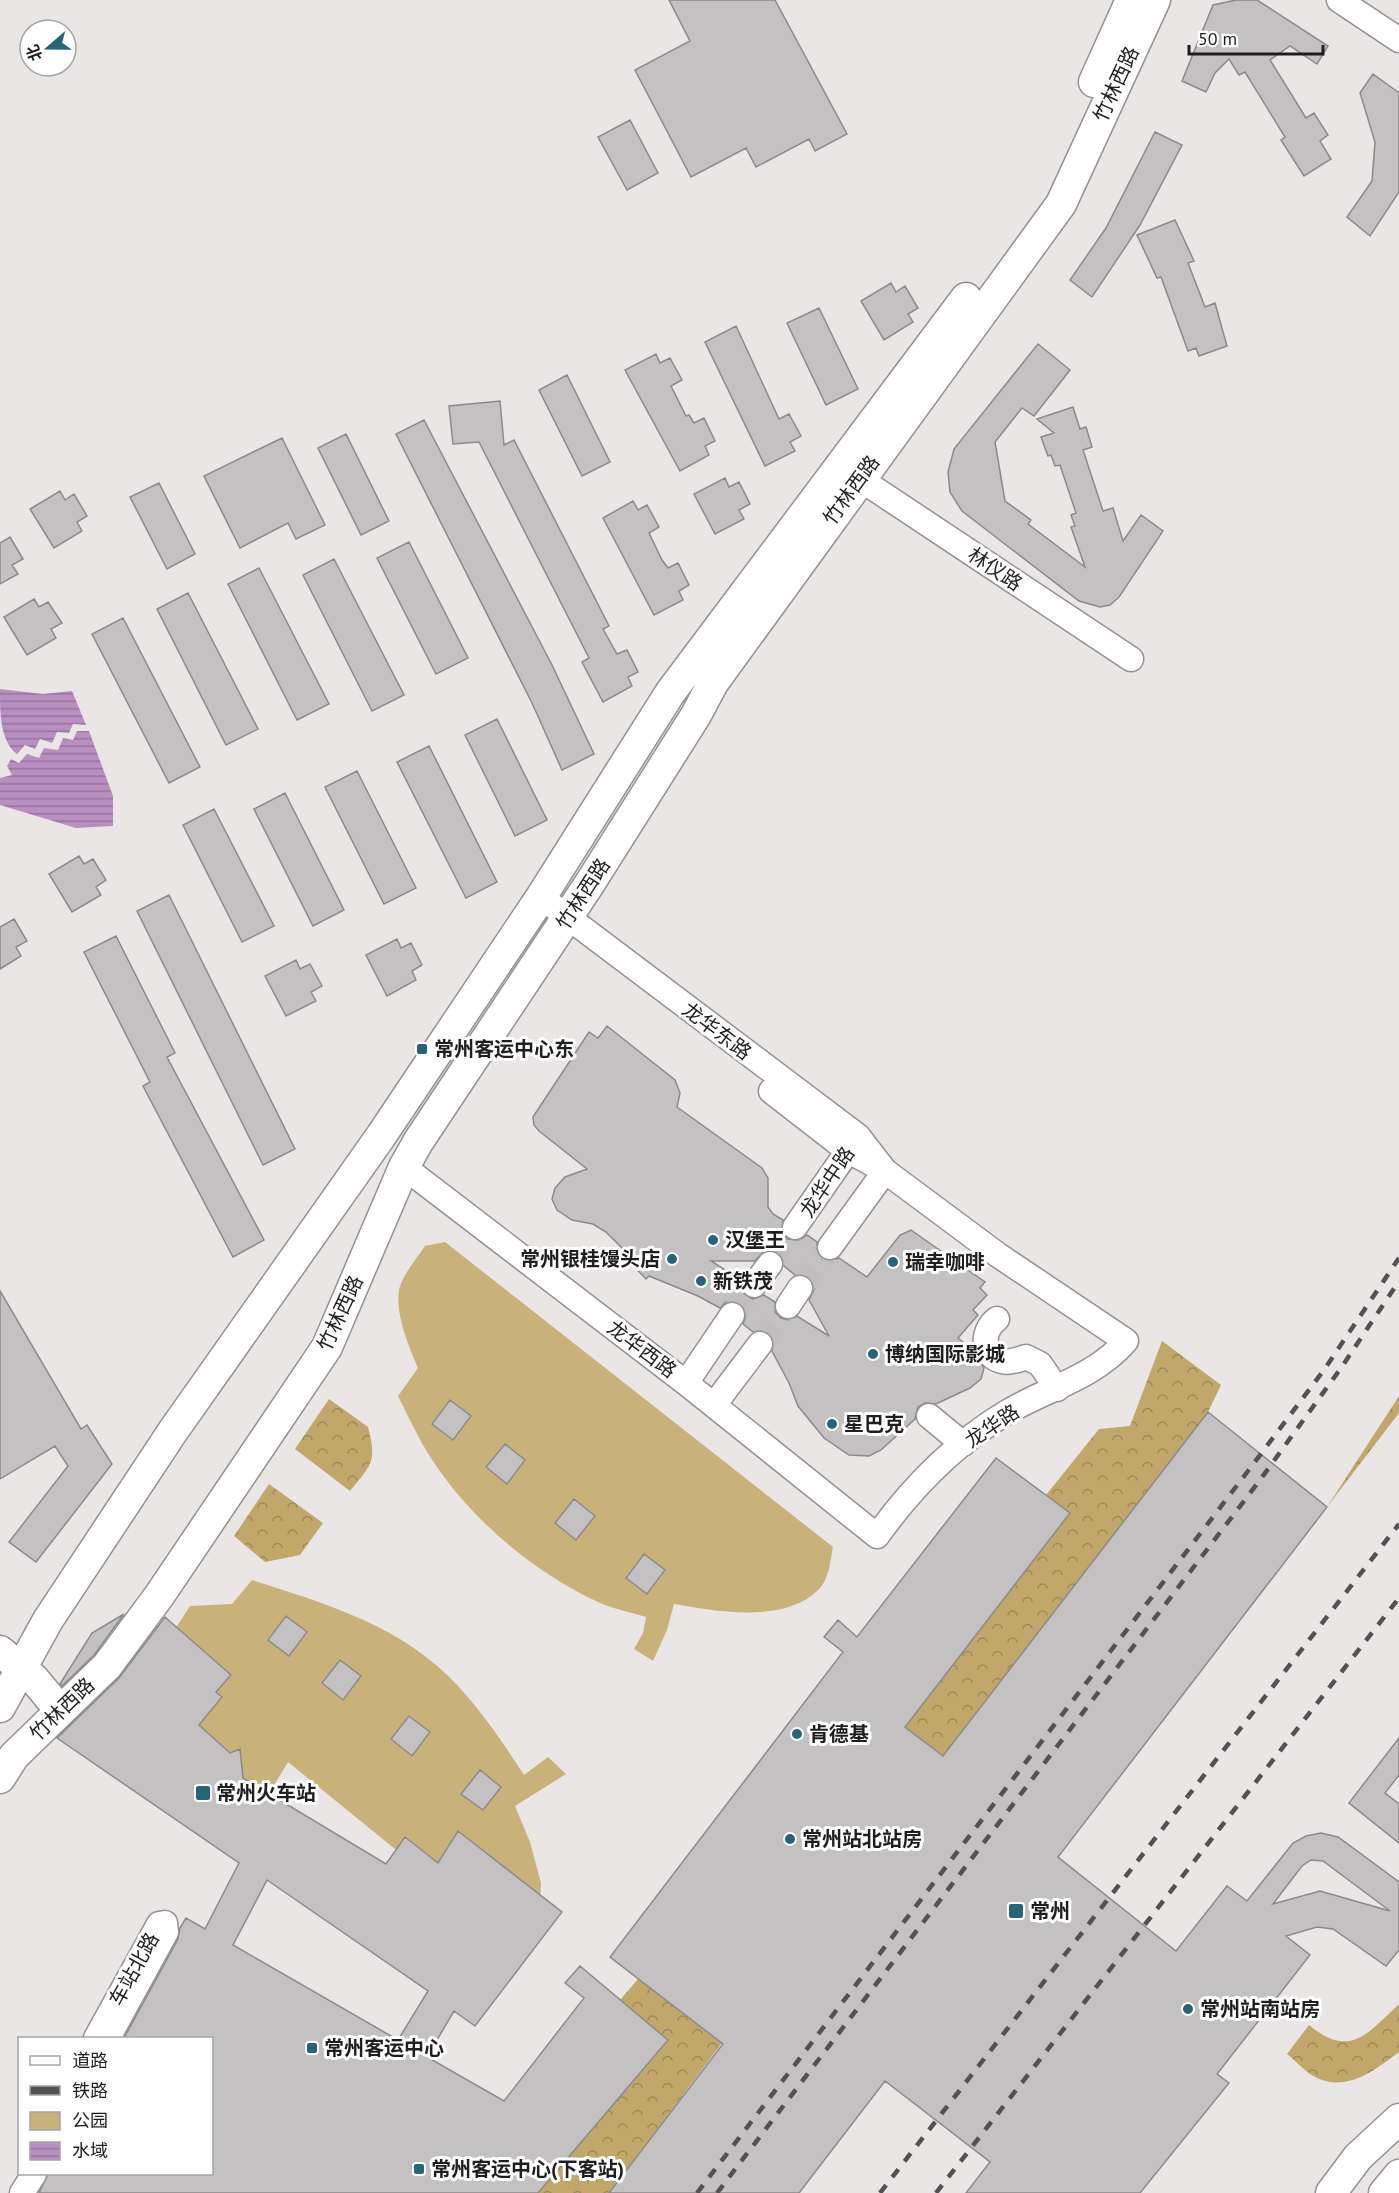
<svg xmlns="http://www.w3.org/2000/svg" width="1399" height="2193" font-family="'PT Sans','Noto Sans SC',sans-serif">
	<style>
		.forest { fill: url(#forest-crowns) }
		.green { fill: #c9b279 }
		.water { fill: url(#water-rules) }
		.building { fill: #c4c1c2; stroke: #8c898a; stroke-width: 1.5; fill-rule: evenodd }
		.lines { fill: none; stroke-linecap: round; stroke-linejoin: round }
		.minor-tunnel { stroke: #c1bebd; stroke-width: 24; stroke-dasharray: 24 12; stroke-linecap: butt }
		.minor-casing { stroke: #959191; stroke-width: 27 }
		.major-casing { stroke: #959191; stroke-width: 33 }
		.minor { stroke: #fff; stroke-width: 24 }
		.major { stroke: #fff; stroke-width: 30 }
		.rail { stroke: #535151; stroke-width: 4.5; stroke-dasharray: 10 10; stroke-linecap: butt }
		.poi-dot { fill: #26647a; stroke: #fff; stroke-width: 2 }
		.labels { text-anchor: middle; stroke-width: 6; stroke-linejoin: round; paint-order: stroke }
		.street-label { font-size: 20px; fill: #1f1e1e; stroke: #fff }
		.poi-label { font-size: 20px; font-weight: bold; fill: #1f1e1e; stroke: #fff; text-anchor: start }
	</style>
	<defs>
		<pattern id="forest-crowns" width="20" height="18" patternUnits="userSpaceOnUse" patternTransform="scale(1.5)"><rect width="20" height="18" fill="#c1a86a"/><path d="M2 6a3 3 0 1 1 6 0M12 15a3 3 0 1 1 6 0" fill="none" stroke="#9c8857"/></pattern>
		<pattern id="water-rules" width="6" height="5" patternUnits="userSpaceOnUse" patternTransform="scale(1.5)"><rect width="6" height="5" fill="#b98ec1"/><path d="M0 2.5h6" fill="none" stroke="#96739c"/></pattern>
	</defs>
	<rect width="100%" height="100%" fill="#eae6e5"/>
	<path class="forest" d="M1162,1341L1221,1385L1208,1412L943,1756L867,1697L918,1710L1070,1513L1046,1495L1099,1429L1130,1426Z
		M1399,1396V1413L1327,1507Z
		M329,1399L368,1427C377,1462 372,1464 350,1491L295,1449Z
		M269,1484L323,1523L300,1555L265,1562L234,1536Z
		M638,1979L722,2043L609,2193H538L668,2041L620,2000Z
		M1399,2004V2052C1375,2070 1348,2092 1317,2078C1306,2073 1296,2061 1287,2054L1309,2025C1350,2059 1367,2034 1399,2004Z"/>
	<path class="green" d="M445,1242L833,1547C830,1562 829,1580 818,1590C784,1624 715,1611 674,1604L667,1630L653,1661L634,1649L643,1633L646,1617C630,1612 613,1609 598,1602C529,1570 461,1511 423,1445C414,1429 406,1412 398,1396L418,1368C409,1347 393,1309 400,1286C405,1272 417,1258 425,1246Z
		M252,1580C325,1603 405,1627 458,1686C483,1713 504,1744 524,1775L548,1757L566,1774L515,1806L530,1842L541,1883L539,1924L411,1862L288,1762L258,1812L111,1728L190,1606L232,1604Z"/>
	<path class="water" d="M0,689L43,694L72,691L86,725L73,724L69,733L57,732L52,743L40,739L35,749L25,745L17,754C0,741 0,713 0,689Z
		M77,731H89L113,796V826L76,828L0,805V778L12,775L7,766L11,759L19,763L27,754L39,758L44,748L58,750L63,738L73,740Z"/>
	<path class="building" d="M669,0H775L847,134L815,151L809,139L756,167L746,148L691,177L635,70L690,41Z
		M1236,0H1257L1328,46L1317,64L1290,46L1270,60L1306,118L1314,113L1328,135L1320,141L1331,159L1304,176L1281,140L1285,137L1245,72L1239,75L1229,59L1215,73L1206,92L1182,81L1213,5Z
		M1373,74L1399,93V192L1370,236L1347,217L1372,181L1375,142L1360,93Z
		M630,120L658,173L627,190L598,137Z
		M1155,132L1182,145L1140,225L1092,297L1070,280L1106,228Z
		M1175,220L1194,261L1188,263L1205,307L1215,303L1227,346L1199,356L1196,348L1188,351L1161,277L1157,278L1137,235Z
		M891,283L896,292L905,286L918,308L908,314L913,322L884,340L861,301Z
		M819,308L858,389L826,405L787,323Z
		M736,326L779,419L789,414L801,436L790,442L795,451L765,466L705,342Z
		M1038,344L1070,370L1034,416L1022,408L995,442L1005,501L1031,520L1028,524L1085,567L1071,527L1075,526L1071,515L1076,513L1060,465L1055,466L1051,455L1048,456L1041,437L1054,433L1037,419L1073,407L1080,429L1086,427L1092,447L1083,450L1103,511L1113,508L1123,541L1141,515L1163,531L1119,597L1110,605L1100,607L1079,601L962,511L950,492L948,472L954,449Z
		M656,354L660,363L670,358L682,380L671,386L686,416L689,415L694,423L704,418L715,441L705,446L709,455L680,471L625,370Z
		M567,375L610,462L582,476L539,390Z
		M500,401L504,445L514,440L609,626L603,629L617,654L627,650L638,672L628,677L632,686L603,702L582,662L589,658L479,442L453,444L449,406Z
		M424,420L552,665L594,754L562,770L532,703L396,434Z
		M346,434L389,521L361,535L318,448Z
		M282,438L325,525L296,539L288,523L240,548L204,476Z
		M725,478L729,487L739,482L750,504L739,510L744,519L715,534L694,494Z
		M159,483L195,554L167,569L130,497Z
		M60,491L65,500L74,494L87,516L77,522L82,531L54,548L30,509Z
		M633,501L638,510L647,505L659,527L649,533L662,560L668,568L678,563L689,585L679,591L683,600L654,615L603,518Z
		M10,537L23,559L12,565L18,574L0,584V543Z
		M409,542L468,658L436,674L377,558Z
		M334,559L404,695L372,711L303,575Z
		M259,568L329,704L297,720L228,584Z
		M188,593L258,729L226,745L157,609Z
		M34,599L39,607L48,602L62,623L51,629L56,638L27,655L4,617Z
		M123,618L200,767L169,783L92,634Z
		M497,719L547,820L515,836L465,735Z
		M429,746L497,882L466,898L397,762Z
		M357,771L416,888L384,904L325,787Z
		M285,793L344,910L313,926L254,809Z
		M214,809L274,926L242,942L183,825Z
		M79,856L84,864L93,859L106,880L96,887L101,895L72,912L49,874Z
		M169,895L295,1149L263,1165L137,911Z
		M14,919L27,941L16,947L21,956L0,969V927Z
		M116,936L175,1053L167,1057L264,1240L233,1257L143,1086L150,1082L84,952Z
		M397,939L401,948L411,943L422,965L412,971L416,980L387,996L366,955Z
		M296,960L300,969L310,964L322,986L311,992L316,1001L286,1016L265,976Z
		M607,1026L675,1080L680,1093L677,1107L762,1168L768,1178V1207L773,1214L783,1220L782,1232L787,1239L800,1240L807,1235L817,1242V1252L822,1259L829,1261L839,1258L867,1277L900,1235L911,1230L985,1282L980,1288L987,1295L973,1310L978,1315L958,1338L973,1350L984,1368L981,1379L970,1388L936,1404L925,1403L918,1407L915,1419L881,1450L869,1456L849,1455L824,1438L798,1406L789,1383L772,1351L773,1338L768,1332L761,1330L753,1332L743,1324L746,1315L740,1304L726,1302L720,1308L698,1296L649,1276L646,1279L619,1251L622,1248L606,1232L593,1224L572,1220L557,1210L552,1199L555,1188L565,1177L587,1169L539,1131L534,1125L533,1117L589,1032L598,1038ZM772,1250L779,1253L784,1266L795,1275L807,1276L812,1281L814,1289L809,1300L829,1336L797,1316L788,1320L781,1318L775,1312V1302L764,1295L753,1299L746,1297L741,1290V1280L711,1261H755L764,1251Z
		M0,1291L81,1429L87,1425L112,1464L36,1562L9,1542L68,1466L55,1446L0,1479Z
		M450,1400L471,1416L453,1440L432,1424Z
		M1208,1412L1327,1507L1058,1857L1176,1951L1227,1886L1247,1901L1293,1843L1306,1836L1321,1833L1338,1837L1399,1882V1950L1386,1966L1333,1929L1317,1927L1286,1936L1310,1955L1217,2074L1229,2083L1140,2193H966L990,2162L885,2081L799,2193H609L723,2044L610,1957L843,1652L824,1637L838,1620L857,1637L996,1458L1070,1513L905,1727L943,1756ZM1311,1860L1323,1861L1390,1911L1320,1891L1273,1904L1302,1866Z
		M505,1444L525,1460L507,1484L486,1467Z
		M574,1499L595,1516L576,1540L555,1523Z
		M644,1554L665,1570L647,1594L626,1578Z
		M124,1614L94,1655L62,1686L60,1684L92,1633Z
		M286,1616L307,1632L289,1656L268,1640Z
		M165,1617L231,1675L216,1692L222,1697L199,1725L230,1753L240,1749L243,1778L386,1864L405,1837L438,1863L458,1831L562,1912L475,2026L454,2011L427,2057L504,2101L584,1998L565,1983L580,1966L668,2040L538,2193H39L48,2174H212V2038H124L178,1939L180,1928L186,1918L205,1929L239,1863L57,1738L119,1678ZM267,1880L428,1991L398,2040L233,1945Z
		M340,1660L361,1676L343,1700L322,1683Z
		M409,1716L430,1732L412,1756L391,1739Z
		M1399,1738V1775L1385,1793L1399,1804V1843L1349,1803Z
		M480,1770L501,1787L483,1810L461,1794Z"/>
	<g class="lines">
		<path class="minor-tunnel" d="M770,1264L795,1227
			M800,1288L830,1247
			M732,1315L754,1285
			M760,1344L788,1306"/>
		<g class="minor-casing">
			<path id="minor" d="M1339,0L1399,40
				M860,479L1131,659
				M771,1091L847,1150L885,1171L830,1247
				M404,1167L686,1383L877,1536C912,1487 957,1442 1009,1411C1049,1388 1095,1377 1126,1341L998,1255L885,1171L858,1136L541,897
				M795,1227L857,1138
				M754,1285L770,1264
				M788,1306L800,1288
				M997,1319C982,1330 980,1356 1002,1361C1010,1363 1018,1360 1026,1357L1040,1364L1057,1389
				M686,1383L732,1315
				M714,1405L760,1344
				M929,1416L963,1444
				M96,2038L159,1924L165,1923L166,1932L108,2038
				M22,2193L34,2174"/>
		</g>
		<g class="major-casing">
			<path id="major" d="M1094,82L1131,0
				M0,1651L34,1679L59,1709
				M0,1707L48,1620L173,1431L381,1136L541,897L670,693L966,298
				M0,1778L14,1756L107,1666L159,1596L327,1347L404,1167L418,1142L590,883L696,715L713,683L1061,204L1155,0
				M1331,2193L1358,2157L1399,2119
				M1384,2193L1399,2175"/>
		</g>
		<use href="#minor" class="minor"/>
		<use href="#major" class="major"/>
		<path class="rail" d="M697,2193L1248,1471L1324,1370L1399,1258
			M717,2193L1260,1480L1341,1368L1399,1281
			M880,2193L1399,1524
			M936,2193L1399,1598"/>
	</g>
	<g class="poi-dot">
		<rect x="416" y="1043" width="12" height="12" rx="3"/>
		<circle cx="713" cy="1240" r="6"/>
		<circle cx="672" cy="1259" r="6"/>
		<circle cx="893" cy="1262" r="6"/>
		<circle cx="701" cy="1281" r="6"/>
		<circle cx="873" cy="1354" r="6"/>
		<circle cx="832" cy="1424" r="6"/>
		<circle cx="797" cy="1734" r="6"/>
		<rect x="195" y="1785" width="16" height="16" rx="3"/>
		<circle cx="790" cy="1839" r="6"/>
		<rect x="1008" y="1903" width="16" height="16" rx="3"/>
		<circle cx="1188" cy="2009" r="6"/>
		<rect x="306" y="2042" width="12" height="12" rx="3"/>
		<rect x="413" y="2163" width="12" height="12" rx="3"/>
	</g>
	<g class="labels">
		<g class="street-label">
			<text transform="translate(1116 84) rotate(-65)" y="7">竹林西路</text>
			<text transform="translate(851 490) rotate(-54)" y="7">竹林西路</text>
			<text transform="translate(995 569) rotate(34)" y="7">林仪路</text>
			<text transform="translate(583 894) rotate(-57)" y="7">竹林西路</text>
			<text transform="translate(717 1031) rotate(37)" y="7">龙华东路</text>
			<text transform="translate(827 1182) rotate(-56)" y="7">龙华中路</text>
			<text transform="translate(340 1313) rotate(-65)" y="7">竹林西路</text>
			<text transform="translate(642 1349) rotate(37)" y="7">龙华西路</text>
			<text transform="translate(992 1426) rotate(-34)" y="7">龙华路</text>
			<text transform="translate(62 1709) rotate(-44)" y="7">竹林西路</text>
			<text transform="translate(134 1969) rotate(-61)" y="7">车站北路</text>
		</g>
		<g class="poi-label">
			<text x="434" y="1056">常州客运中心东</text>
			<text x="725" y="1247">汉堡王</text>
			<text x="660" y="1266" text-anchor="end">常州银桂馒头店</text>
			<text x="905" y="1269">瑞幸咖啡</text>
			<text x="713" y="1288">新铁茂</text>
			<text x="885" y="1361">博纳国际影城</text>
			<text x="844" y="1431">星巴克</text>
			<text x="809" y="1741">肯德基</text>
			<text x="216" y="1800">常州火车站</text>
			<text x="802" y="1846">常州站北站房</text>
			<text x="1030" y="1918">常州</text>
			<text x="1200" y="2016">常州站南站房</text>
			<text x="324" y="2055">常州客运中心</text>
			<text x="431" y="2176">常州客运中心(下客站)</text>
		</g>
	</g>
	<rect x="18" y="2037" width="195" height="138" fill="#ffffff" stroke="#a5a5a5" stroke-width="1.5"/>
	<rect x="30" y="2056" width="30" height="9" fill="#ffffff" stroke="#a5a5a5" stroke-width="1.5"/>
	<text x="72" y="2067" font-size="18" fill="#1f1e1e">道路</text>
	<rect x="30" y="2086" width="30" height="9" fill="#535151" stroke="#a5a5a5" stroke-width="1.5"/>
	<text x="72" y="2097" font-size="18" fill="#1f1e1e">铁路</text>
	<rect x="30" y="2112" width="30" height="18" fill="#c9b279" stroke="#a5a5a5" stroke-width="1.5"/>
	<text x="72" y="2127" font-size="18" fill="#1f1e1e">公园</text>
	<rect x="30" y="2142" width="30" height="18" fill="url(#water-rules)" stroke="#a5a5a5" stroke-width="1.5"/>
	<text x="72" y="2157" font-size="18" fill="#1f1e1e">水域</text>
	<g transform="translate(48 48) rotate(250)"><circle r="28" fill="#ffffff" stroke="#a5a5a5" stroke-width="1.5"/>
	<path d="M0-4.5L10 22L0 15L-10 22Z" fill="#26647a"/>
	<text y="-9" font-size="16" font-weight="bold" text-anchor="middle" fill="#1f1e1e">北</text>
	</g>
	<path d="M1189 45v9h134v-9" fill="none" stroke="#1f1e1e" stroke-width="3"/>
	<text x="1198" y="45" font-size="18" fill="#1f1e1e" stroke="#ffffff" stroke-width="4.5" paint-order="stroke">50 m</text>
</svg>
